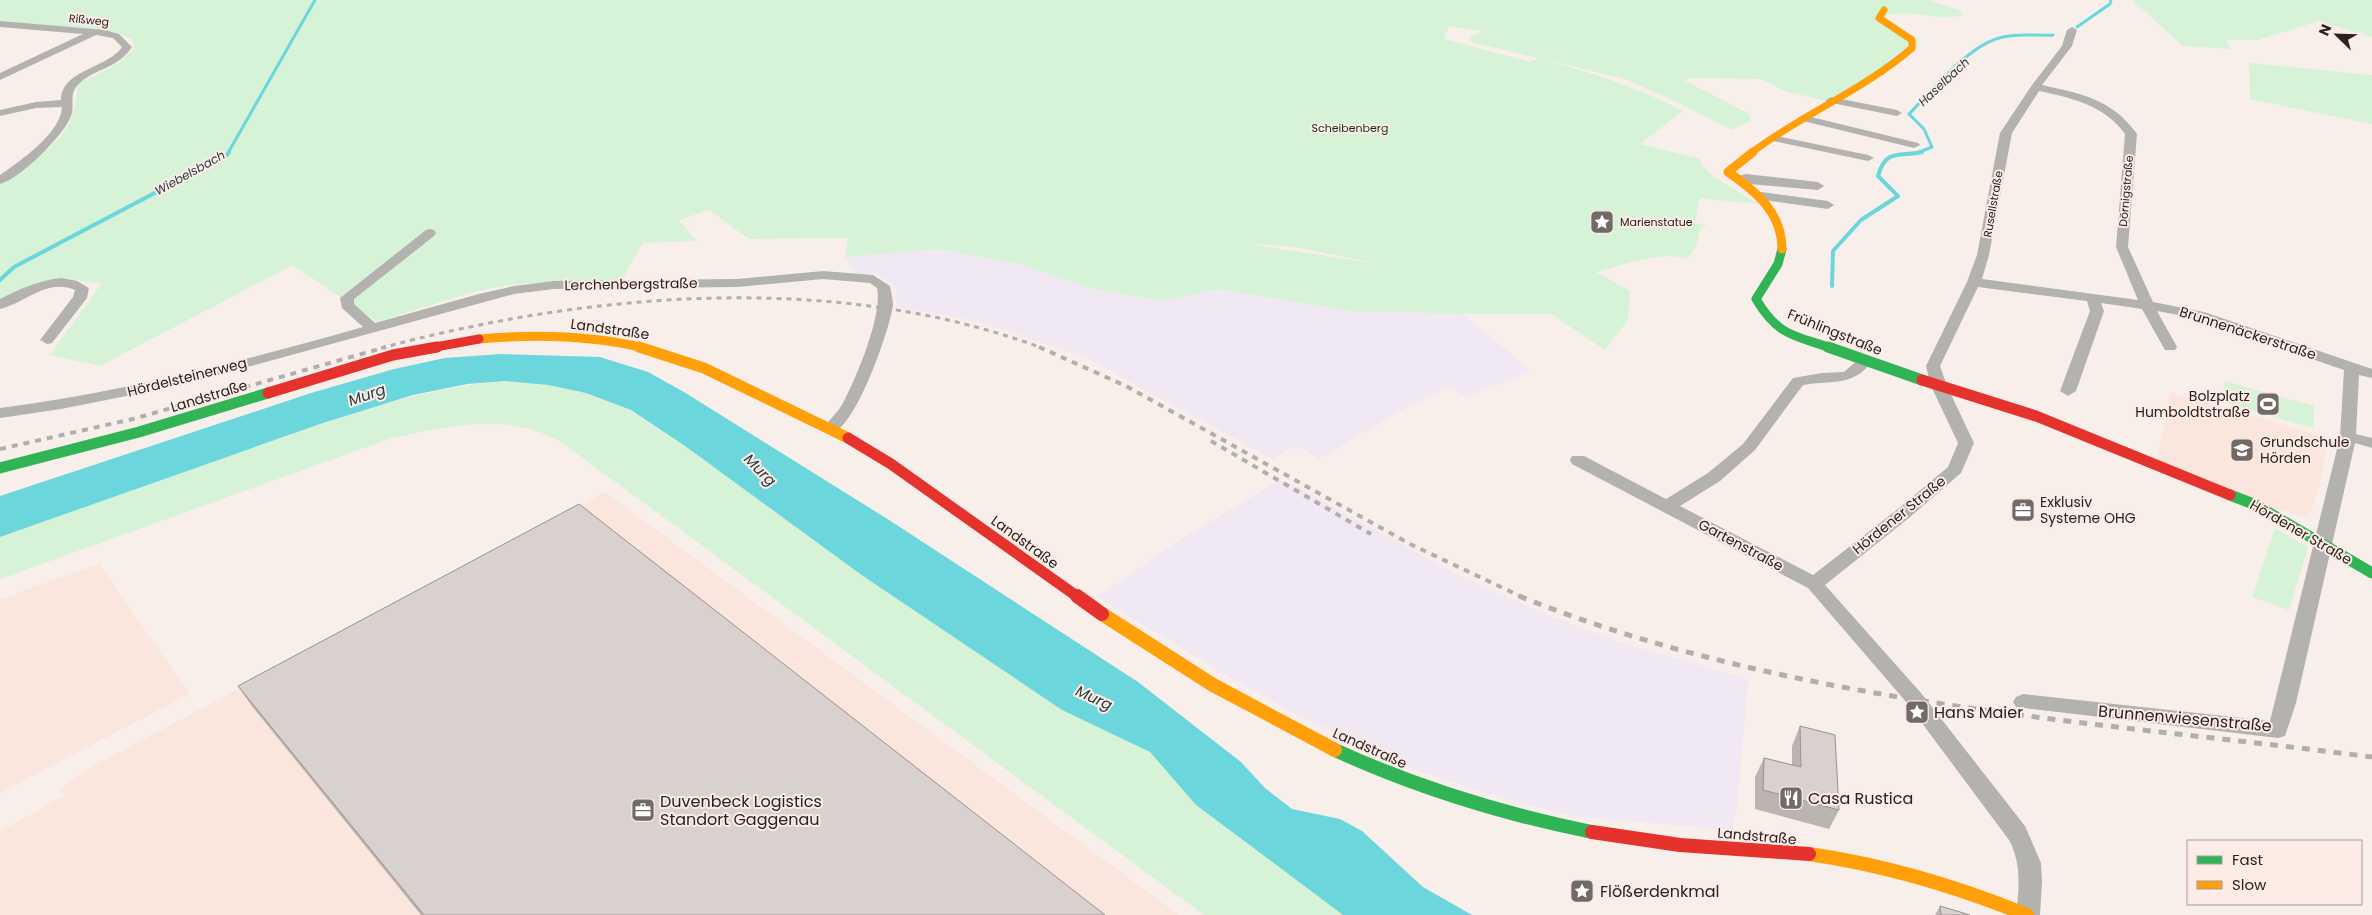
<svg xmlns="http://www.w3.org/2000/svg" width="2372" height="915" font-family="Poppins,sans-serif">
	<style>
		.built { fill: #fae6dd }
		.industrial { fill: #f0e8f2 }
		.green { fill: #d6f2d7; fill-rule: evenodd }
		.water { fill: #6bd7dd }
		.lines { fill: none; stroke-linecap: round; stroke-linejoin: round }
		.stream-far1 { stroke: #6bd7dd; stroke-width: 3 }
		.stream { stroke: #6bd7dd; stroke-width: 4 }
		.street { fill: #b3b2af; fill-rule: evenodd }
		.fast-far2 { stroke: #30b455; stroke-width: 9 }
		.fast-far1 { stroke: #30b455; stroke-width: 11 }
		.fast { stroke: #30b455; stroke-width: 14 }
		.slow-far3 { stroke: #ff9f0a; stroke-width: 7 }
		.slow-far2 { stroke: #ff9f0a; stroke-width: 9 }
		.slow-far1 { stroke: #ff9f0a; stroke-width: 11 }
		.slow { stroke: #ff9f0a; stroke-width: 14 }
		.jam-far2 { stroke: #e5322d; stroke-width: 9 }
		.jam-far1 { stroke: #e5322d; stroke-width: 11 }
		.jam { stroke: #e5322d; stroke-width: 14 }
		.rail-far2 { stroke: #b1aeab; stroke-width: 3; stroke-dasharray: 5 5; stroke-linecap: butt }
		.rail-far1 { stroke: #b1aeab; stroke-width: 4; stroke-dasharray: 6 6; stroke-linecap: butt }
		.rail { stroke: #b1aeab; stroke-width: 5; stroke-dasharray: 8 8; stroke-linecap: butt }
		.wall { fill: #bbb4b0 }
		.building { fill: #d9d1cd; stroke: #989290 }
		.labels { text-anchor: middle; stroke-width: 4; stroke-linejoin: round; paint-order: stroke }
		.far-street-label { font-size: 11px; fill: #29221f; stroke: #fdece6 }
		.far-park-label { font-size: 11px; fill: #0e3219; stroke: #fdece6 }
		.far-poi-label { font-size: 11px; fill: #29221f; stroke: #fdece6; text-anchor: start }
		.far-water-label { font-size: 12px; font-style: italic; fill: #233c3e; stroke: #fdece6 }
		.street-label { font-size: 14px; fill: #29221f; stroke: #fdece6 }
		.poi-label { font-size: 14px; fill: #29221f; stroke: #fdece6; text-anchor: start }
		.water-label { font-size: 15px; font-style: italic; fill: #233c3e; stroke: #fdece6 }
		.near-poi-label { font-size: 16px; fill: #29221f; stroke: #fdece6; text-anchor: start }
		.near-street-label { font-size: 16px; fill: #29221f; stroke: #fdece6 }
	</style>
	<rect width="100%" height="100%" fill="#f8efeb"/>
	<path class="built" d="M2170,392L2328,438L2321,479L2310,514L2304,517L2262,504L2157,462Z
		M605,492L1179,915H0V831L64,796L60,789L82,772L437,584Z
		M100,564L189,694L0,793V599Z"/>
	<path class="industrial" d="M940,249L1023,265L1094,289L1164,301L1217,289L1351,311L1463,314L1531,371L1467,397L1451,387L1407,407L1319,459L1296,445L1273,459L1086,358L1010,331L965,319L896,307V287L877,274L856,273L845,257Z
		M1280,480L1303,490L1456,574L1550,616L1620,642L1748,679L1737,808L1732,830L1572,816L1492,795L1415,770L1290,711L1226,675L1097,597L1188,535Z"/>
	<path class="green" d="M0,0H1929L1961,11L1963,15C1937,23 1911,7 1885,16L1888,22L1919,39L1918,48L1835,103L1785,91L1760,79L1691,78L1684,80L1749,114L1751,121L1732,130L1668,98L1622,78L1471,42L1469,39L1481,31L1449,26L1444,39L1531,62L1537,58C1589,72 1635,86 1683,111L1640,144L1701,159L1700,163L1714,177L1758,204L1699,198L1695,223L1707,225L1700,229L1696,247L1687,259C1663,250 1620,266 1596,272L1630,291L1628,320L1605,350L1551,314H1463L1351,311L1217,289L1164,301L1094,289L1023,265L940,249L845,257L848,238L749,239L709,210L679,220L697,241L643,243L620,283C583,282 547,280 510,285C465,291 421,309 377,322L293,265L100,366L50,355L101,284L65,278L29,287L0,303V183C22,167 55,150 68,125C75,112 76,97 79,83L114,66L135,48L132,39L115,32L0,22ZM1253,244L1295,247L1379,264L1253,245Z
		M2132,0H2372V37L2319,21L2258,40H2226L2232,49L2183,46Z
		M2249,63L2372,75V124L2250,99Z
		M505,381L548,385L586,393L631,410L685,446L863,576L1062,710L1150,752L1196,805L1343,915H1204L591,464C578,455 565,443 550,436C500,414 441,427 389,439L0,579V537C84,507 169,477 253,448C336,419 416,388 505,381Z
		M2225,381L2314,406L2313,428L2222,402Z
		M2275,528L2308,547L2289,610L2252,597Z"/>
	<path class="water" d="M500,354L600,357L648,372L684,392L889,520L1138,682L1241,762L1265,788L1292,809L1340,819L1362,831L1423,887L1472,915H1343L1196,805L1150,752L1062,710L863,576L685,446L631,410L586,393L548,385L505,381L467,384L413,395L323,423L0,537V496L311,393L394,369L445,358Z"/>
	<g class="lines">
		<path class="stream-far1" d="M2077,27L2110,4L2111,0
			M228,153L315,0
			M1917,153L1932,147L1924,129L1909,114C1933,90 1969,44 2003,37C2019,33 2037,36 2053,35"/>
		<path class="stream" d="M0,280L14,267L227,155L229,152
			M1832,286L1833,251L1861,220L1898,196L1878,176C1886,148 1899,157 1922,152"/>
		<path class="street" d="M0,21L105,30L119,34L132,47C117,70 93,68 77,86C69,95 75,106 71,116C64,135 20,179 0,184V175C20,161 61,133 62,107L36,108L0,116V110L36,102L61,100C62,69 107,69 122,47L113,38L96,35L0,80V73L83,34L0,27Z
			M2072,27L2077,30L2072,46L2042,85C2082,94 2112,99 2137,134L2128,247L2153,302L2204,312L2372,369V378L2359,375L2356,434L2372,438V448L2355,443L2296,703L2285,736L2278,738L2016,707L2013,702L2016,697L2023,694L2270,721L2340,437L2344,370L2194,318L2157,311L2177,347L2175,350H2165L2142,309L2101,303L2104,311L2076,391L2068,396L2060,391L2090,311L2087,301L1978,287L1940,366L1947,386L1974,443L1961,473L1910,517L1825,585L1921,693L2025,826L2041,863L2042,882L2040,915H2016C2019,889 2022,864 2009,840L1907,703L1808,588L1572,464L1570,460L1572,456H1584L1666,499L1708,473L1743,444L1793,378L1822,373L1844,372L1860,358H1870L1872,361C1854,387 1831,380 1803,385L1755,450L1720,481L1680,506L1813,575L1898,509L1948,467L1958,443L1931,386L1926,366L1967,282L1977,255L2000,133L2032,85L2062,46L2067,30ZM2039,91C2072,98 2104,105 2125,134L2116,247L2138,300L1982,279L1989,255L2012,133Z
			M1831,97L1897,110L1902,113L1897,116L1827,102L1826,100Z
			M1803,115L1918,143L1920,145L1914,148L1799,120L1798,118Z
			M1772,135L1868,155L1874,158L1868,161L1768,140L1766,138Z
			M1746,174L1818,182L1824,186L1818,190L1739,183L1733,179L1735,177Z
			M1761,192L1828,201L1834,205L1828,209L1757,199L1755,196L1757,193Z
			M430,229L434,230L436,233L434,236L354,299V304L375,323L479,294L514,286L554,281L737,279L823,271L873,275L890,286C891,292 893,299 893,305C890,329 856,427 832,433L824,428C830,419 838,412 843,403C856,378 883,315 877,288L870,283L823,279L737,287L554,289L514,294L182,385L61,409L0,418V408C124,392 243,361 363,327L342,308L340,298L426,230Z
			M62,278L77,281L89,288L87,298L52,343L47,344L40,340L73,297L75,290C46,278 26,303 0,309V299C20,289 39,280 62,278Z"/>
		<path class="fast-far2" d="M1782,249L1778,264L1756,299C1778,336 1793,335 1831,348"/>
		<path class="fast-far1" d="M1828,347L1922,380
			M0,468L139,432L268,393
			M2230,495L2256,505L2372,573"/>
		<path class="fast" d="M1335,750C1418,788 1503,814 1592,832"/>
		<path class="slow-far3" d="M1751,153C1802,114 1864,90 1912,48V40L1879,18L1884,10"/>
		<path class="slow-far2" d="M1753,152L1728,172C1756,191 1782,213 1782,249
			M479,339C535,334 590,335 644,348"/>
		<path class="slow-far1" d="M639,347L704,368L848,438"/>
		<path class="slow" d="M1102,614L1213,685L1335,750
			M1809,854C1885,865 1956,886 2027,915"/>
		<path class="jam-far2" d="M430,348L479,339"/>
		<path class="jam-far1" d="M1922,380L2036,416L2230,495
			M268,393L393,355L437,347
			M848,438L891,464L1078,597"/>
		<path class="jam" d="M1077,596L1102,614
			M1592,832L1680,845L1809,854"/>
		<path class="rail-far2" d="M381,348C590,292 836,271 1042,348"/>
		<path class="rail-far1" d="M1039,347L1126,386L1410,544L1522,597
			M1211,441L1371,534
			M0,449L133,419L386,347"/>
		<path class="rail" d="M1519,596C1789,705 2086,720 2372,757"/>
	</g>
	<path class="wall" d="M238,686L1105,915H421L251,705Z
		M1800,726L1839,810L1829,829L1755,809V777L1764,758L1792,765V746Z
		M1940,906L1970,915H1935Z"/>
	<path class="building" d="M579,504L1105,915H424L238,686Z
		M1800,726L1835,735L1839,810L1763,790L1764,758L1801,767Z
		M1940,906L1970,915H1941Z"/>
	<defs>
		<g id="sight-square" transform="scale(1.25)"><rect x="-9" y="-9" width="18" height="18" rx="4" fill="#716a66" stroke="#fdece6"/><path d="M0-6L1.8-2.2L6-1.7L2.9 1.2L3.7 5.4L0 3.3L-3.7 5.4L-2.9 1.2L-6-1.7L-1.8-2.2Z" fill="#fff"/></g>
		<g id="stadium-square" transform="scale(1.25)"><rect x="-9" y="-9" width="18" height="18" rx="4" fill="#716a66" stroke="#fdece6"/><path d="M0-5a6.5 5 0 1 0 0 10a6.5 5 0 1 0 0-10ZM-3.5-1.8h7v3.6h-7Z" fill="#fff"/></g>
		<g id="school-square" transform="scale(1.25)"><rect x="-9" y="-9" width="18" height="18" rx="4" fill="#716a66" stroke="#fdece6"/><path d="M0-5L7-2L0 1L-7-2ZM-4 1L0 2.5L4 1V4Q0 6-4 4Z" fill="#fff"/></g>
		<g id="office-square" transform="scale(1.25)"><rect x="-9" y="-9" width="18" height="18" rx="4" fill="#716a66" stroke="#fdece6"/><path d="M-6-3h4V-5.5h4V-3h4V5H-6ZM-1-4.5V-3h2v-1.5ZM-6 0V1H6V0Z" fill="#fff"/></g>
		<g id="restaurant-square" transform="scale(1.25)"><rect x="-9" y="-9" width="18" height="18" rx="4" fill="#716a66" stroke="#fdece6"/><path d="M-5-6h1v4h1v-4h1v4h1v-4h1v5L-1.5 .5V6h-2V.5L-5-1ZM5-6V6H3V1.5H1.5Q1.5-4 5-6Z" fill="#fff"/></g>
	</defs>
	<g fill-rule="evenodd">
		<use href="#sight-square" x="1602" y="222"/>
		<use href="#stadium-square" x="2268" y="404"/>
		<use href="#school-square" x="2242" y="450"/>
		<use href="#office-square" x="2023" y="510"/>
		<use href="#sight-square" x="1917" y="712"/>
		<use href="#restaurant-square" x="1791" y="798"/>
		<use href="#office-square" x="643" y="810"/>
		<use href="#sight-square" x="1582" y="891"/>
	</g>
	<g class="labels">
		<g class="far-street-label">
			<text transform="translate(89 20) rotate(6)" y="4">Rißweg</text>
			<text transform="translate(2126 191) rotate(-85)" y="4">Dörnigstraße</text>
			<text transform="translate(1993 204) rotate(-80)" y="4">Rusellstraße</text>
		</g>
		<g class="far-park-label">
			<text x="1350" y="132">Scheibenberg</text>
		</g>
		<g class="far-poi-label">
			<text x="1620" y="226">Marienstatue</text>
		</g>
		<g class="far-water-label">
			<text transform="translate(1944 82) rotate(-43)" y="4">Haselbach</text>
			<text transform="translate(190 173) rotate(-29)" y="4">Wiebelsbach</text>
		</g>
		<g class="street-label">
			<text transform="translate(631 284) rotate(-1)" y="5">Lerchenbergstraße</text>
			<text transform="translate(610 329) rotate(8)" y="5">Landstraße</text>
			<text transform="translate(1835 332) rotate(22)" y="5">Frühlingstraße</text>
			<text transform="translate(2248 333) rotate(18)" y="5">Brunnenäckerstraße</text>
			<text transform="translate(187 377) rotate(-14)" y="5">Hördelsteinerweg</text>
			<text transform="translate(209 396) rotate(-17)" y="5">Landstraße</text>
			<text transform="translate(1899 515) rotate(-39)" y="5">Hördener Straße</text>
			<text transform="translate(2301 532) rotate(30)" y="5">Hördener Straße</text>
			<text transform="translate(1025 542) rotate(36)" y="5">Landstraße</text>
			<text transform="translate(1741 545) rotate(28)" y="5">Gartenstraße</text>
			<text transform="translate(1370 748) rotate(24)" y="5">Landstraße</text>
			<text transform="translate(1757 836) rotate(5)" y="5">Landstraße</text>
		</g>
		<g class="poi-label">
			<text x="2250" y="401" text-anchor="end">Bolzplatz<tspan x="2250" dy="16">Humboldtstraße</tspan></text>
			<text x="2260" y="447">Grundschule<tspan x="2260" dy="16">Hörden</tspan></text>
			<text x="2040" y="507">Exklusiv<tspan x="2040" dy="16">Systeme OHG</tspan></text>
		</g>
		<g class="water-label">
			<text transform="translate(367 395) rotate(-19)" y="5">Murg</text>
			<text transform="translate(760 470) rotate(45)" y="5">Murg</text>
			<text transform="translate(1094 698) rotate(25)" y="5">Murg</text>
		</g>
		<g class="near-poi-label">
			<text x="1934" y="718">Hans Maier</text>
			<text x="1808" y="804">Casa Rustica</text>
			<text x="660" y="807">Duvenbeck Logistics<tspan x="660" dy="18">Standort Gaggenau</tspan></text>
			<text x="1600" y="897">Flößerdenkmal</text>
		</g>
		<g class="near-street-label">
			<text transform="translate(2185 718) rotate(5)" y="6">Brunnenwiesenstraße</text>
		</g>
	</g>
	<rect x="2187" y="840" width="175" height="65" fill="#fdece6" stroke="#a89b96"/>
	<rect x="2197" y="856" width="25" height="8" fill="#30b455" stroke="#a89b96"/>
	<text x="2232" y="865" font-size="15" fill="#29221f">Fast</text>
	<rect x="2197" y="881" width="25" height="8" fill="#ff9f0a" stroke="#a89b96"/>
	<text x="2232" y="890" font-size="15" fill="#29221f">Slow</text>
	<g transform="translate(2337 35) rotate(293)" stroke="#fdece6" stroke-width="4" paint-order="stroke">
	<path d="M0-4L9 19L0 12L-9 19Z" fill="#29221f"/>
	<text y="-8" font-size="14" font-weight="bold" text-anchor="middle" fill="#29221f">N</text>
	</g>
</svg>
